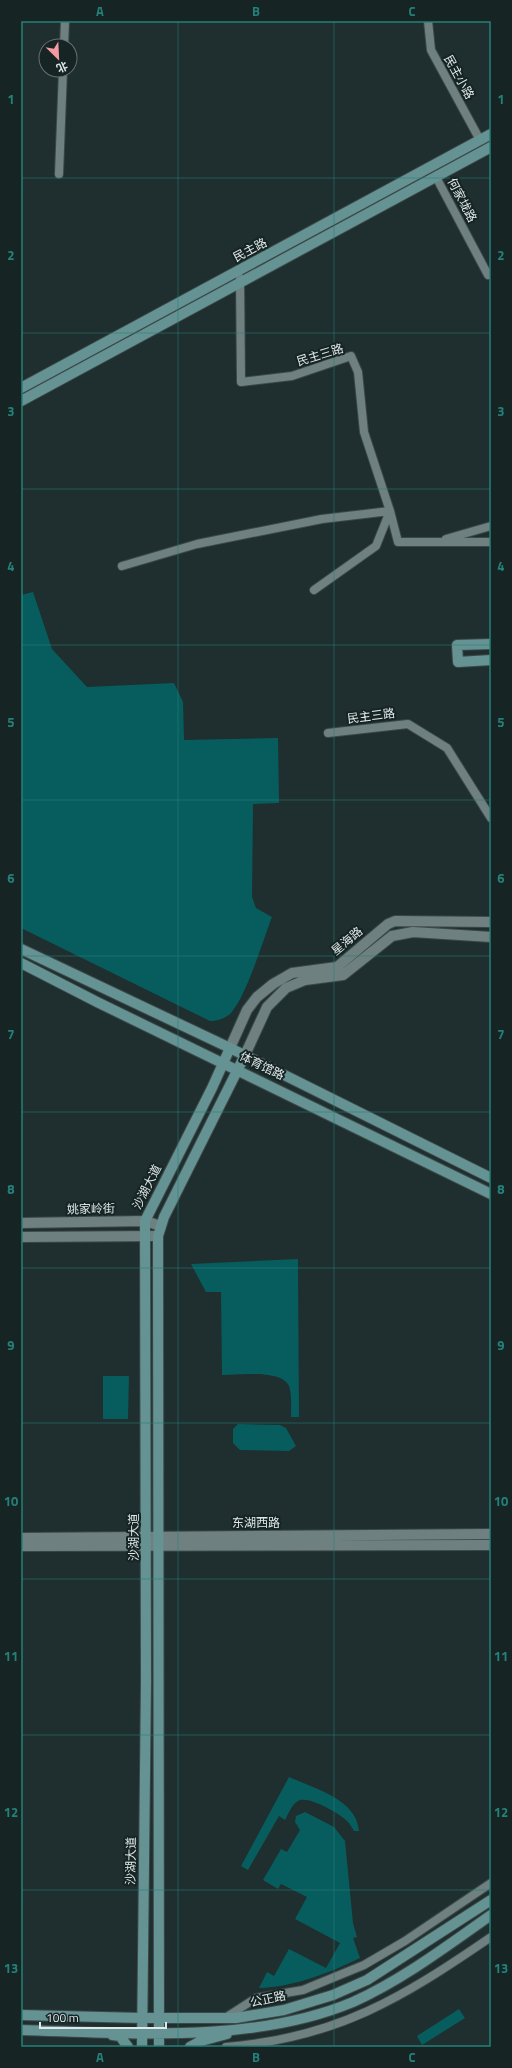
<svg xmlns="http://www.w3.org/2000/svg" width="512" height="2068" font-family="'Titillium Web','Noto Sans SC',sans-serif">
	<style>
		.green { fill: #075d5d }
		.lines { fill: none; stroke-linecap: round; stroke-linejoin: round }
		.minor-casing { stroke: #3c4848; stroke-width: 10 }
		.tertiary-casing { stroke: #3c4848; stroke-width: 12 }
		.secondary-casing { stroke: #3c4848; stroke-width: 12 }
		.minor { stroke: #6f8080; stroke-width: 8 }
		.tertiary { stroke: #6f8080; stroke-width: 10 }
		.secondary { stroke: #659292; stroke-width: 10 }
		.grid { fill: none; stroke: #24817a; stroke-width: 1; stroke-opacity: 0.55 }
		.labels { text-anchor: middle; stroke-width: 4; stroke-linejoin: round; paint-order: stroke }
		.street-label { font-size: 12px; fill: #dfe8e8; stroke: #162424 }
		.neatline { fill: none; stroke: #24817a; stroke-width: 1.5 }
		.grid-label { font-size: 13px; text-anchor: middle; font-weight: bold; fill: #24817a }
	</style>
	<rect width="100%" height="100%" fill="#1f2e2e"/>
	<path class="green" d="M33,592L52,649L87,687L174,683L183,702L184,740L278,738L279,803L253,804L252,897L256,908L272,917C263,940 246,998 230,1014C224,1019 217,1021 210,1021L21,928V595Z
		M298,1259L299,1417H291C291,1408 292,1395 289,1386C282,1369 238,1375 222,1375L221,1292H206L191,1264Z
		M103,1376H129L128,1419H103Z
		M238,1424L280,1425L286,1428L296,1446L289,1451L240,1450L233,1443V1429Z
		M289,1777C313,1788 357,1799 359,1831H354C352,1828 350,1824 347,1821C340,1813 310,1797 300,1800C292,1803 289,1813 285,1820L279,1816L248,1870L241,1866Z
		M305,1812L334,1827L345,1841L353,1923L357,1937L353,1938L360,1958C329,1973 294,1987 259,1988L267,1972L274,1976L289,1949L326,1968L340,1943L295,1919L307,1897L281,1884L278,1889L263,1880L281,1849L287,1852L300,1830L295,1822L296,1816Z
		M459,2009L465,2018L422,2045L417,2036Z"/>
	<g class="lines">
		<g class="minor-casing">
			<path id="minor" d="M428,21L431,50L480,140
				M64,46L65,21
				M59,174L63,70
				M436,177L488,275L491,273
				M240,278L241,382L292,376L351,356L358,372L364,432L390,511L398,542H491
				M446,539L491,526
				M122,566L197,544L322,519L390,511L376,546L314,590
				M328,733L408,724L447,748L491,818
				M225,2018L256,1998L303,1990L364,1965L405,1941L491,1883
				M226,2047C337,2038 402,1998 491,1937"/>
		</g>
		<g class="tertiary-casing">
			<path id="tertiary" d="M230,1048L247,1010L257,997L273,984L292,973L337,967L388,924L395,921L491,922
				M245,1055L267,1007L286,988L305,980L343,975L392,936L413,932L491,937
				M21,1223L145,1221L161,1226
				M21,1237L158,1236
				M21,1538L491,1534
				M21,1546L491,1545"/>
		</g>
		<g class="secondary-casing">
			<path id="secondary" d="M21,388L491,134
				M21,401L491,147
				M491,644L457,645L458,662L491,660
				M21,949L230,1048L491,1178
				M21,963L97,1002L491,1194
				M21,2015L142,2018H236L284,2010L333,1995L367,1980L491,1900
				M21,2030C127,2033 253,2044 353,2002C402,1980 447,1946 491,1915
				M112,2035L120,2036L128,2047
				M142,2047L146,1681L145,1221L212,1088L230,1048
				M159,2047L158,1236L164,1217L245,1055
				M190,2047L201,2041L227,2034"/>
		</g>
		<use href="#minor" class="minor"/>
		<use href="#tertiary" class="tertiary"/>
		<use href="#secondary" class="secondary"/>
	</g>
	<path class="grid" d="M178,21V2047M334,21V2047M21,178H491M21,333H491M21,489H491M21,645H491M21,800H491M21,956H491M21,1112H491M21,1268H491M21,1423H491M21,1579H491M21,1735H491M21,1890H491"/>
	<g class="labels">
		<g class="street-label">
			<text transform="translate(459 77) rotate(61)" y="4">民主小路</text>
			<text transform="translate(462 200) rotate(62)" y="4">何家垅路</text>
			<text transform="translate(250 250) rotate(-28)" y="4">民主路</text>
			<text transform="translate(320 355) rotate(-17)" y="4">民主三路</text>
			<text transform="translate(371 716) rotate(-7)" y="4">民主三路</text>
			<text transform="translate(347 941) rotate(-40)" y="4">星海路</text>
			<text transform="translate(262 1066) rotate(26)" y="4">体育馆路</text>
			<text transform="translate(147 1187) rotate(-63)" y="4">沙湖大道</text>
			<text transform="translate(91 1209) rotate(-1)" y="4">姚家岭街</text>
			<text x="256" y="1527">东湖西路</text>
			<text transform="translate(134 1537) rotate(-90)" y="4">沙湖大道</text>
			<text transform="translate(131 1861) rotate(-89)" y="4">沙湖大道</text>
			<text transform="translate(268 1999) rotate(-12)" y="4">公正路</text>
		</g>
	</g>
	<rect width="512" height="2068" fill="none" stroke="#162424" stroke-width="44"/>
	<g transform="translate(58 58) rotate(156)"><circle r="19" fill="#162424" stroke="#667272"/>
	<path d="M0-3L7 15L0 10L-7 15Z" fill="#f49aa1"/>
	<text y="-6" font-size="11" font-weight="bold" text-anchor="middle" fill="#dfe8e8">北</text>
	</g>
	<path d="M40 2022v6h126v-6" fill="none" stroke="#dfe8e8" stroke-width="2"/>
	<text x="46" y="2022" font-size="12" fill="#dfe8e8" stroke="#162424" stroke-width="3" paint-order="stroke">100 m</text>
	<rect x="22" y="22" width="468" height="2024" class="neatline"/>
	<g class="grid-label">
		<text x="100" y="16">A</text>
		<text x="256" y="16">B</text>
		<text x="412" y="16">C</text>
		<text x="11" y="104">1</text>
		<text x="501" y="104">1</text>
		<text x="11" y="260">2</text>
		<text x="501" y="260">2</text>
		<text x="11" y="416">3</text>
		<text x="501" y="416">3</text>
		<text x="11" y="571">4</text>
		<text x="501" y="571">4</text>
		<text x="11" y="727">5</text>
		<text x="501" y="727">5</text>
		<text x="11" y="883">6</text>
		<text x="501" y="883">6</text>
		<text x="11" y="1039">7</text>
		<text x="501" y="1039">7</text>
		<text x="11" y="1194">8</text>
		<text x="501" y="1194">8</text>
		<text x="11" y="1350">9</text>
		<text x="501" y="1350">9</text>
		<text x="11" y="1506">10</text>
		<text x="501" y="1506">10</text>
		<text x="11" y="1661">11</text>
		<text x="501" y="1661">11</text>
		<text x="11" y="1817">12</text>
		<text x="501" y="1817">12</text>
		<text x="11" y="1973">13</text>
		<text x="501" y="1973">13</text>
		<text x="100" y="2062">A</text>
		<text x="256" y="2062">B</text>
		<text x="412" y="2062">C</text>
	</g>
</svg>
